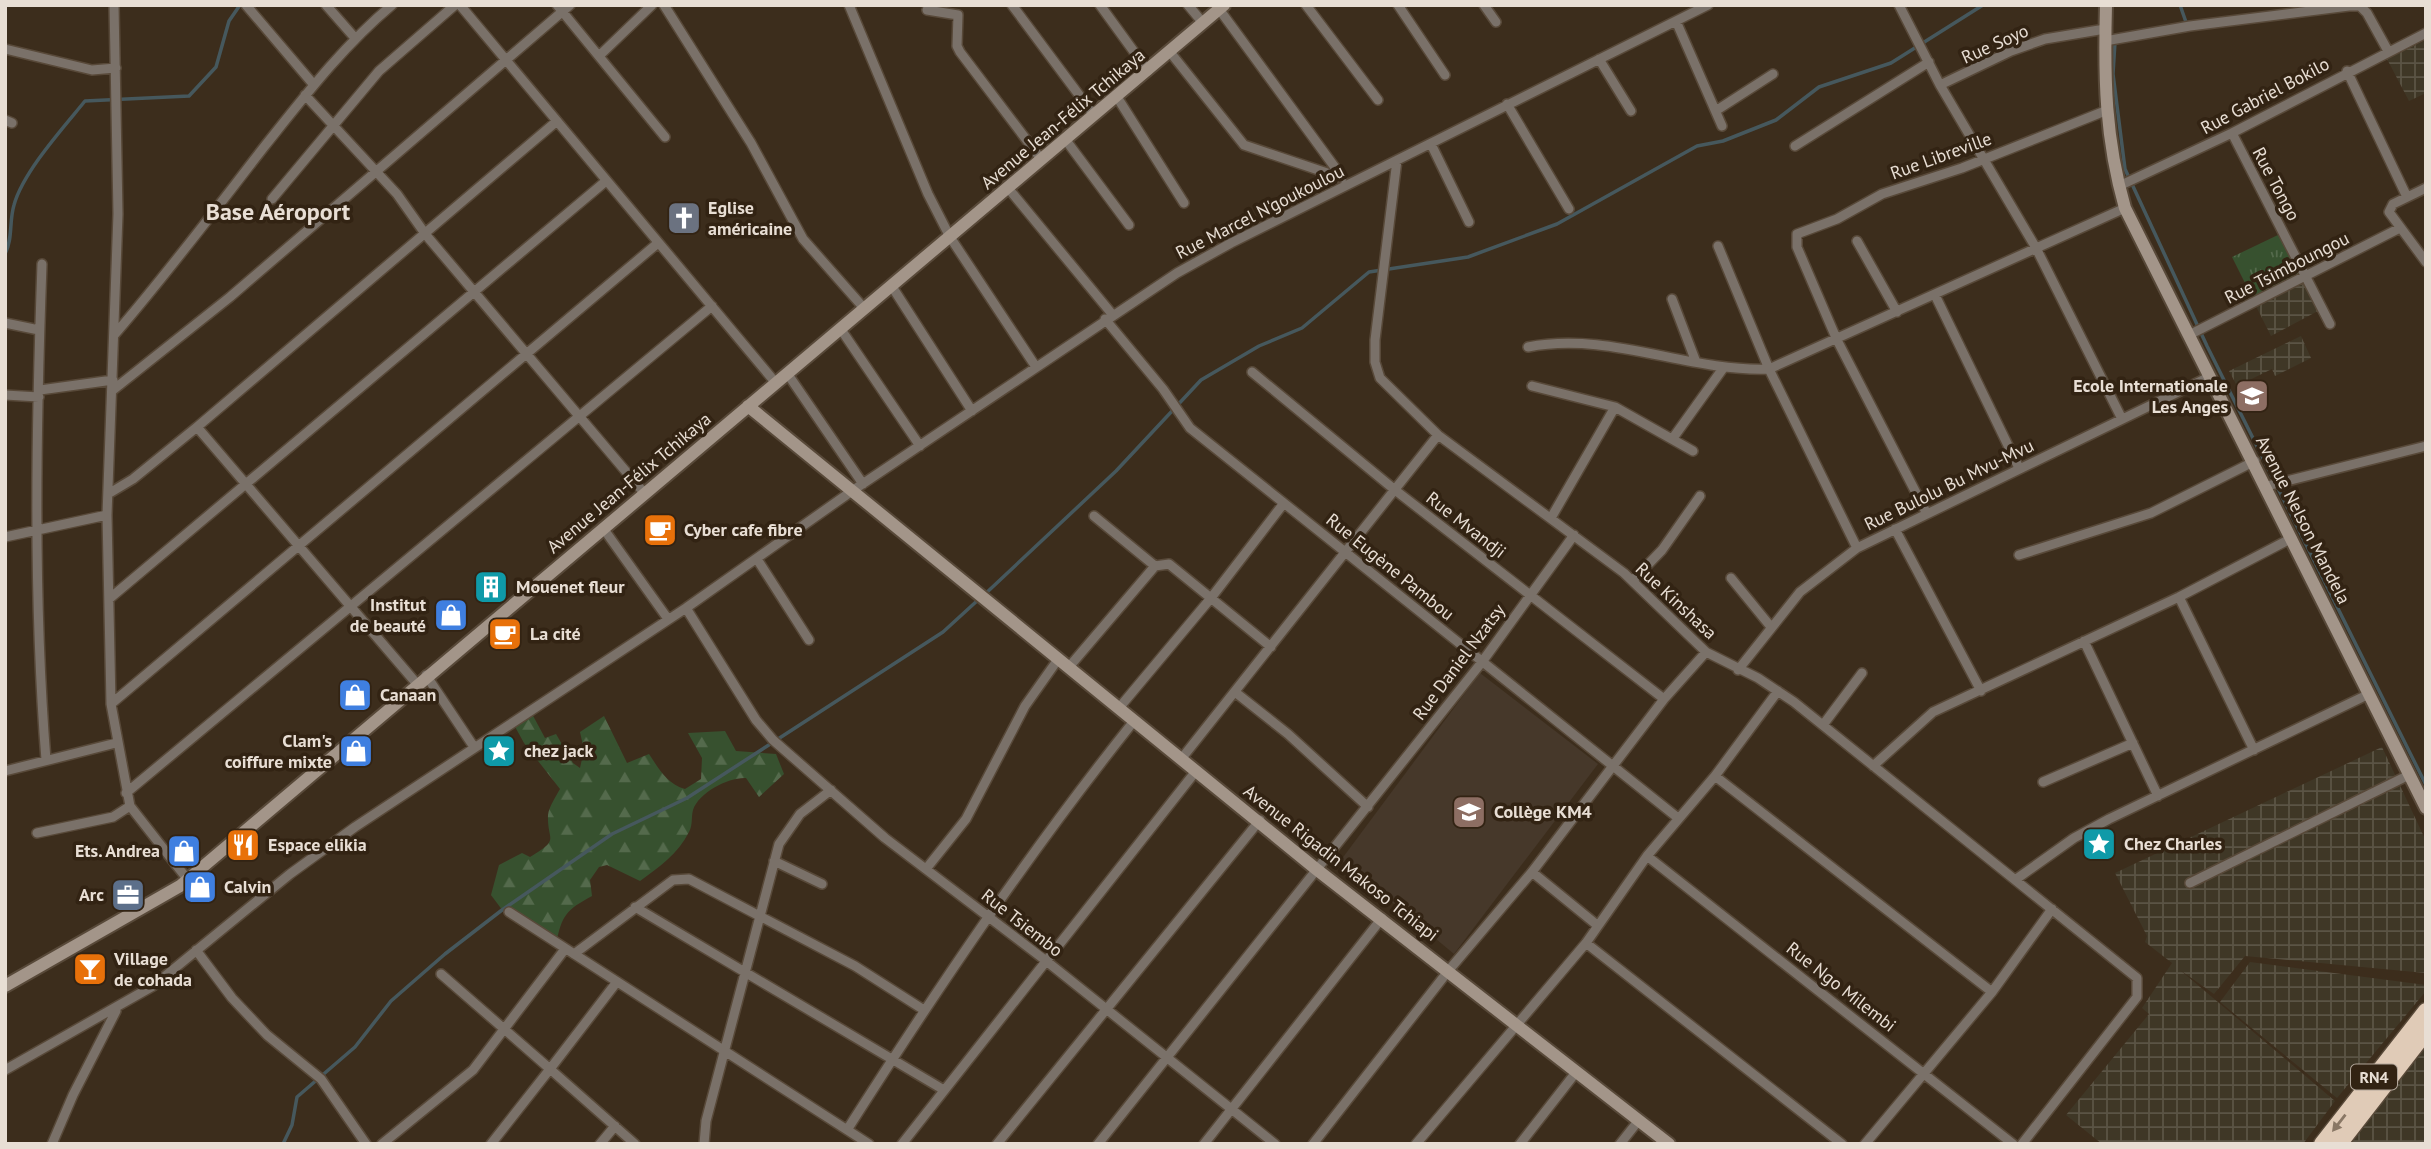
<svg xmlns="http://www.w3.org/2000/svg" width="2431" height="1149" font-family="'PT Sans',sans-serif">
	<style>
		.industrial { fill: url(#industrial-grid) }
		.education { fill: #46382a }
		.grass { fill: url(#grass-tufts) }
		.forest { fill: url(#forest-firs) }
		.lines { fill: none; stroke-linecap: round; stroke-linejoin: round }
		.stream { stroke: #46585d; stroke-width: 3.5 }
		.street-casing { stroke: #584939; stroke-width: 12 }
		.secondary-casing { stroke: #584939; stroke-width: 16 }
		.highway-casing { stroke: #584939; stroke-width: 19 }
		.street { stroke: #7a7169; stroke-width: 9 }
		.secondary { stroke: #a39589; stroke-width: 12 }
		.highway { stroke: #e0cbb7; stroke-width: 16 }
		.oneway { fill: #897765 }
		.labels { text-anchor: middle; stroke-width: 7; stroke-linejoin: round; paint-order: stroke }
		.shield { fill: #322313; stroke: #b1a69a; stroke-width: 2 }
		.shield-label { font-size: 16px; font-weight: bold; fill: #e8ded4 }
		.street-label { font-size: 18px; fill: #e8ded4; stroke: #322313 }
		.poi-label { font-size: 18px; font-weight: bold; fill: #e8ded4; stroke: #322313; text-anchor: start }
		.district-label { font-size: 24px; font-weight: bold; fill: #e8ded4; stroke: #322313 }
	</style>
	<defs>
		<pattern id="industrial-grid" width="8" height="8" patternUnits="userSpaceOnUse" patternTransform="scale(1.75)"><rect width="8" height="8" fill="#3f3726"/><path d="M0 4h8M4 0v8" fill="none" stroke="#5b5445"/></pattern>
		<pattern id="grass-tufts" width="24" height="20" patternUnits="userSpaceOnUse" patternTransform="scale(1.75)"><rect width="24" height="20" fill="#37512f"/><path d="M3 7l-1-3M5 7V3M7 7l1-3M15 17l-1-3M17 17v-4M19 17l1-3" fill="none" stroke="#546a4c"/></pattern>
		<pattern id="forest-firs" width="22" height="20" patternUnits="userSpaceOnUse" patternTransform="scale(1.75)"><rect width="22" height="20" fill="#37512f"/><path d="M5 1l3.5 6h-7zM16 11l3.5 6h-7z" fill="#546a4c"/></pattern>
	</defs>
	<rect width="100%" height="100%" fill="#3c2d1c"/>
	<path class="industrial" d="M2426,40V93L2409,101L2387,59Z
		M2304,282L2318,311L2271,336L2256,306Z
		M2301,336L2311,358L2275,376L2272,369L2237,386L2229,371Z
		M2382,747L2426,841L2425,973L2245,956L2214,994L2180,970L2335,1101L2303,1144H2102L2066,1115L2149,1014L2142,1008L2172,963L2145,942L2147,936L2115,873Z
		M2250,962L2426,985V991L2337,1098L2220,1002Z
		M2426,1046V1144H2348Z"/>
	<path class="education" d="M1480,673L1598,764L1454,954L1341,860Z"/>
	<path class="grass" d="M2280,234L2300,273L2296,279L2253,299L2232,257Z"/>
	<path class="forest" d="M531,712L545,738L556,734L573,763L580,768L584,750L580,732L604,716L627,763L649,754C659,769 667,784 685,789L701,779L702,758L688,733L725,731L736,751L776,754L784,774L759,797L746,778C729,777 699,792 693,810C691,817 693,825 689,832C678,854 659,867 640,881L607,865L599,867L590,880L592,896C566,910 562,915 556,944L506,915L491,895L499,865L522,853L530,857C561,838 547,842 548,815C549,807 556,796 560,789L524,743L513,723Z"/>
	<g class="lines">
		<path class="stream" d="M2180,5L2187,25
			M2115,42L2113,74L2125,169L2207,346L2426,785
			M5,254C13,239 9,221 14,205C23,172 63,128 85,101L189,96L216,67L229,21L240,5
			M984,595L1116,471L1201,380L1259,346L1302,328L1369,272L1468,257L1557,224L1697,146L1723,141L1776,120L1819,87L1891,63L1983,5
			M283,1144L292,1125L297,1097L355,1047L391,1001L445,954L502,910L612,834L687,798L943,632L978,600"/>
		<g class="street-casing">
			<path id="street" d="M114,5L118,214L107,515L111,704L130,806L188,880
				M246,5L314,85
				M326,5L355,38
				M460,5L775,382
				M557,5L665,137
				M664,5L751,143L803,239L863,307
				M849,5L928,194L950,237L1036,367
				M1012,5L1094,115
				M1100,5L1148,71
				M1188,5L1203,23
				M1306,5L1378,100
				M1398,5L1445,75
				M1484,5L1496,22
				M1899,5L1940,85L2036,248L2122,419
				M1219,9L1342,177
				M927,10L958,15L957,46L960,52L1041,159
				M1676,21L1722,126
				M2105,41L2190,26L2349,6H2360L2367,13L2388,51
				M5,49L92,70L116,68
				M1170,52L1244,145L1342,178
				M600,55L652,5
				M1599,59L1631,111
				M2347,71L2407,197
				M1940,85L2011,51L2045,39L2105,29
				M305,95L397,194L426,235L645,494
				M1117,97L1184,203
				M1507,104L1569,209
				M1717,110L1773,74
				M5,120L12,123
				M2232,133L2330,324
				M1065,139L1129,225
				M1431,144L1469,222
				M1795,146L1929,62
				M1397,160L1375,340V362L1380,378L1438,435L1624,573L1706,652L1758,678L1794,702L2137,978V997L2022,1144
				M2119,186L2232,133L2426,33
				M1008,188L1112,314
				M2426,188L2393,204L2389,212L2426,262
				M272,199L379,71L455,5
				M1857,241L1897,312
				M1718,246L1769,369L1857,548
				M42,264C36,429 33,596 46,760
				M891,285L972,411
				M1935,295L2019,468
				M1672,299L1696,362
				M1105,319L1163,389L1190,428L1678,818
				M5,323L39,330
				M840,328L920,446
				M115,334C167,274 215,210 264,147C304,97 343,46 392,5
				M2189,335L2398,229
				M1528,347C1610,331 1687,372 1769,369L2125,208
				M1252,372L1395,490L1664,699
				M787,373L863,484
				M1532,386L1615,407L1693,451
				M40,390L113,380
				M113,390L230,297L570,5
				M5,395L39,397
				M197,427L417,684
				M1673,438L1724,367
				M2267,486L2426,446
				M108,494L133,479L197,427L557,121
				M1927,514L1837,340L1797,247V234L1837,219L1882,194L1962,168L2105,111
				M1094,516L1155,566
				M1551,518L1615,407
				M603,528L668,619
				M1895,529L1981,691
				M5,537L107,515
				M2019,555L2151,513L2255,461
				M757,559L809,640
				M1731,578L1771,627
				M1633,580L1662,550L1700,496
				M2179,597L2254,750
				M109,599L606,181
				M686,608L756,720L773,740L885,838L1045,960L1275,1144
				M2084,641L2158,796
				M1069,667L1155,566L1169,564L1271,647
				M1738,670L1800,592L1857,548L2209,377
				M426,675L474,747
				M1235,692L1288,734L1368,807
				M111,704L658,243
				M1119,708L1211,598L1284,503
				M1823,725L1862,673
				M1182,758L1438,435
				M1873,766L1933,712L2179,597L2292,538
				M5,771L116,743
				M1715,776L1992,992
				M2043,782L2133,743
				M126,793L712,306
				M37,833L113,817L130,806
				M1647,856L2013,1144
				M774,861L822,884
				M926,869L966,819L1025,706L1059,658
				M1532,872L1597,925
				M2015,880L2074,838L2109,819L2367,695
				M2190,883L2409,775
				M635,907L944,1090
				M509,912L869,1144
				M1586,943L1842,1144
				M196,950L232,998L267,1035L321,1079L366,1144
				M574,954L673,880L689,879L855,966L924,1010
				M441,974L550,1069L491,1144
				M616,983L550,1069L635,1144
				M5,1070L153,986L290,874L355,827L686,608L852,491L1177,273L1231,243L1708,5
				M847,1130C937,989 1030,851 1134,721
				M52,1144L73,1095L116,1011
				M382,1144L473,1070L565,949
				M600,1144L615,1126
				M704,1144L706,1121L779,844L800,814L831,790
				M902,1144L1196,771
				M997,1144L1260,820
				M1098,1144L1482,662L1574,535
				M1204,1144L1382,918
				M1313,1144L1449,970L1532,872L1664,699L1706,652
				M1416,1144L1586,943L1647,856L1715,776L1778,691
				M1520,1144L1577,1071
				M1620,1144L1639,1120
				M1865,1144L1992,992L2052,909"/>
		</g>
		<g class="secondary-casing">
			<path id="secondary" d="M2106,5C2104,78 2105,138 2125,208L2426,808
				M748,406L1316,869L1669,1144
				M5,986L180,886L1224,5"/>
		</g>
		<g class="highway-casing">
			<path id="highway" d="M2322,1144L2426,1011
				M2339,1144L2426,1032"/>
		</g>
		<use href="#street" class="street"/>
		<use href="#secondary" class="secondary"/>
		<use href="#highway" class="highway"/>
	</g>
	<defs><path id="oneway-solid" d="M-6-.8H1V-3.2L6.5 0L1 3.2V.8H-6Z" transform="scale(1.75)"/></defs>
	<use class="oneway" href="#oneway-solid" transform="translate(2339 1123) rotate(128)"/>
	<defs>
		<g id="church-square" transform="scale(1.75)"><rect x="-9" y="-9" width="18" height="18" rx="4" fill="#6b7280" stroke="#322313"/><path d="M-1.2-6h2.4v3.5h3.3v2.4h-3.3V6h-2.4V-.1h-3.3v-2.4h3.3Z" fill="#fff"/></g>
		<g id="school-square" transform="scale(1.75)"><rect x="-9" y="-9" width="18" height="18" rx="4" fill="#8d6e63" stroke="#322313"/><path d="M0-5L7-2L0 1L-7-2ZM-4 1L0 2.5L4 1V4Q0 6-4 4Z" fill="#fff"/></g>
		<g id="cafe-square" transform="scale(1.75)"><rect x="-9" y="-9" width="18" height="18" rx="4" fill="#e8710a" stroke="#322313"/><path d="M-5.5-4.5H6V0H3Q3 3.5 0 3.5H-2.5Q-5.5 3.5-5.5 0ZM3-3.2v2h1.7v-2ZM-6 4.5H4V6H-6Z" fill="#fff"/></g>
		<g id="building-square" transform="scale(1.75)"><rect x="-9" y="-9" width="18" height="18" rx="4" fill="#0f9aa8" stroke="#322313"/><path d="M-4-6H4V6H1V3H-1V6H-4ZM-2.5-4.3h1.7v1.8h-1.7ZM.8-4.3h1.7v1.8H.8ZM-2.5-1h1.7V.8h-1.7ZM.8-1h1.7V.8H.8Z" fill="#fff"/></g>
		<g id="shop-square" transform="scale(1.75)"><rect x="-9" y="-9" width="18" height="18" rx="4" fill="#3f7fe0" stroke="#322313"/><path d="M-5-2.5h2.3a2.7 3.5 0 0 1 5.4 0H5L5.5 6h-11ZM-1.5-2.5h3a1.5 2.3 0 0 0-3 0Z" fill="#fff"/></g>
		<g id="sight-square" transform="scale(1.75)"><rect x="-9" y="-9" width="18" height="18" rx="4" fill="#0f9aa8" stroke="#322313"/><path d="M0-6L1.8-2.2L6-1.7L2.9 1.2L3.7 5.4L0 3.3L-3.7 5.4L-2.9 1.2L-6-1.7L-1.8-2.2Z" fill="#fff"/></g>
		<g id="restaurant-square" transform="scale(1.75)"><rect x="-9" y="-9" width="18" height="18" rx="4" fill="#e8710a" stroke="#322313"/><path d="M-5-6h1v4h1v-4h1v4h1v-4h1v5L-1.5 .5V6h-2V.5L-5-1ZM5-6V6H3V1.5H1.5Q1.5-4 5-6Z" fill="#fff"/></g>
		<g id="office-square" transform="scale(1.75)"><rect x="-9" y="-9" width="18" height="18" rx="4" fill="#5c6f8a" stroke="#322313"/><path d="M-6-3h4V-5.5h4V-3h4V5H-6ZM-1-4.5V-3h2v-1.5ZM-6 0V1H6V0Z" fill="#fff"/></g>
		<g id="bar-square" transform="scale(1.75)"><rect x="-9" y="-9" width="18" height="18" rx="4" fill="#e8710a" stroke="#322313"/><path d="M-6-5H6L.8 .8V4.5H3.5V6h-7V4.5H-.8V.8Z" fill="#fff"/></g>
	</defs>
	<g fill-rule="evenodd">
		<use href="#church-square" x="684" y="218"/>
		<use href="#school-square" x="2252" y="396"/>
		<use href="#cafe-square" x="660" y="530"/>
		<use href="#building-square" x="491" y="587"/>
		<use href="#shop-square" x="451" y="615"/>
		<use href="#cafe-square" x="505" y="634"/>
		<use href="#shop-square" x="355" y="695"/>
		<use href="#shop-square" x="356" y="751"/>
		<use href="#sight-square" x="499" y="751"/>
		<use href="#school-square" x="1469" y="812"/>
		<use href="#sight-square" x="2099" y="844"/>
		<use href="#restaurant-square" x="243" y="845"/>
		<use href="#shop-square" x="184" y="851"/>
		<use href="#shop-square" x="200" y="887"/>
		<use href="#office-square" x="128" y="895"/>
		<use href="#bar-square" x="90" y="969"/>
	</g>
	<g class="labels">
		<rect class="shield" x="2351" y="1064.5" width="46" height="25" rx="5"/>
		<g class="shield-label">
			<text x="2374" y="1083">RN4</text>
		</g>
		<g class="street-label">
			<text transform="translate(1995 44) rotate(-24)" y="6">Rue Soyo</text>
			<text transform="translate(2265 96) rotate(-28)" y="6">Rue Gabriel Bokilo</text>
			<text transform="translate(1063 119) rotate(-40)" y="6">Avenue Jean-Félix Tchikaya</text>
			<text transform="translate(1941 156) rotate(-20)" y="6">Rue Libreville</text>
			<text transform="translate(2276 184) rotate(62)" y="6">Rue Tongo</text>
			<text transform="translate(1260 212) rotate(-27)" y="6">Rue Marcel N'goukoulou</text>
			<text transform="translate(2287 268) rotate(-27)" y="6">Rue Tsimboungou</text>
			<text transform="translate(629 483) rotate(-40)" y="6">Avenue Jean-Félix Tchikaya</text>
			<text transform="translate(1949 485) rotate(-26)" y="6">Rue Bulolu Bu Mvu-Mvu</text>
			<text transform="translate(2303 520) rotate(63)" y="6">Avenue Nelson Mandela</text>
			<text transform="translate(1466 525) rotate(38)" y="6">Rue Mvandji</text>
			<text transform="translate(1390 567) rotate(39)" y="6">Rue Eugène Pambou</text>
			<text transform="translate(1676 601) rotate(43)" y="6">Rue Kinshasa</text>
			<text transform="translate(1459 662) rotate(-53)" y="6">Rue Daniel Nzatsy</text>
			<text transform="translate(1341 863) rotate(38)" y="6">Avenue Rigadin Makoso Tchiapi</text>
			<text transform="translate(1022 923) rotate(38)" y="6">Rue Tsiembo</text>
			<text transform="translate(1841 987) rotate(38)" y="6">Rue Ngo Milembi</text>
		</g>
		<g class="poi-label">
			<text x="708" y="214">Eglise<tspan x="708" dy="21">américaine</tspan></text>
			<text x="2228" y="392" text-anchor="end">Ecole Internationale<tspan x="2228" dy="21">Les Anges</tspan></text>
			<text x="684" y="536">Cyber cafe fibre</text>
			<text x="516" y="593">Mouenet fleur</text>
			<text x="426" y="611" text-anchor="end">Institut<tspan x="426" dy="21">de beauté</tspan></text>
			<text x="530" y="640">La cité</text>
			<text x="380" y="701">Canaan</text>
			<text x="332" y="747" text-anchor="end">Clam's<tspan x="332" dy="21">coiffure mixte</tspan></text>
			<text x="524" y="757">chez jack</text>
			<text x="1494" y="818">Collège KM4</text>
			<text x="2124" y="850">Chez Charles</text>
			<text x="268" y="851">Espace elikia</text>
			<text x="160" y="857" text-anchor="end">Ets. Andrea</text>
			<text x="224" y="893">Calvin</text>
			<text x="104" y="901" text-anchor="end">Arc</text>
			<text x="114" y="965">Village<tspan x="114" dy="21">de cohada</tspan></text>
		</g>
		<g class="district-label">
			<text x="278" y="220">Base Aéroport</text>
		</g>
	</g>
	<rect width="2431" height="1149" fill="none" stroke="#e8ded4" stroke-width="14"/>
</svg>
